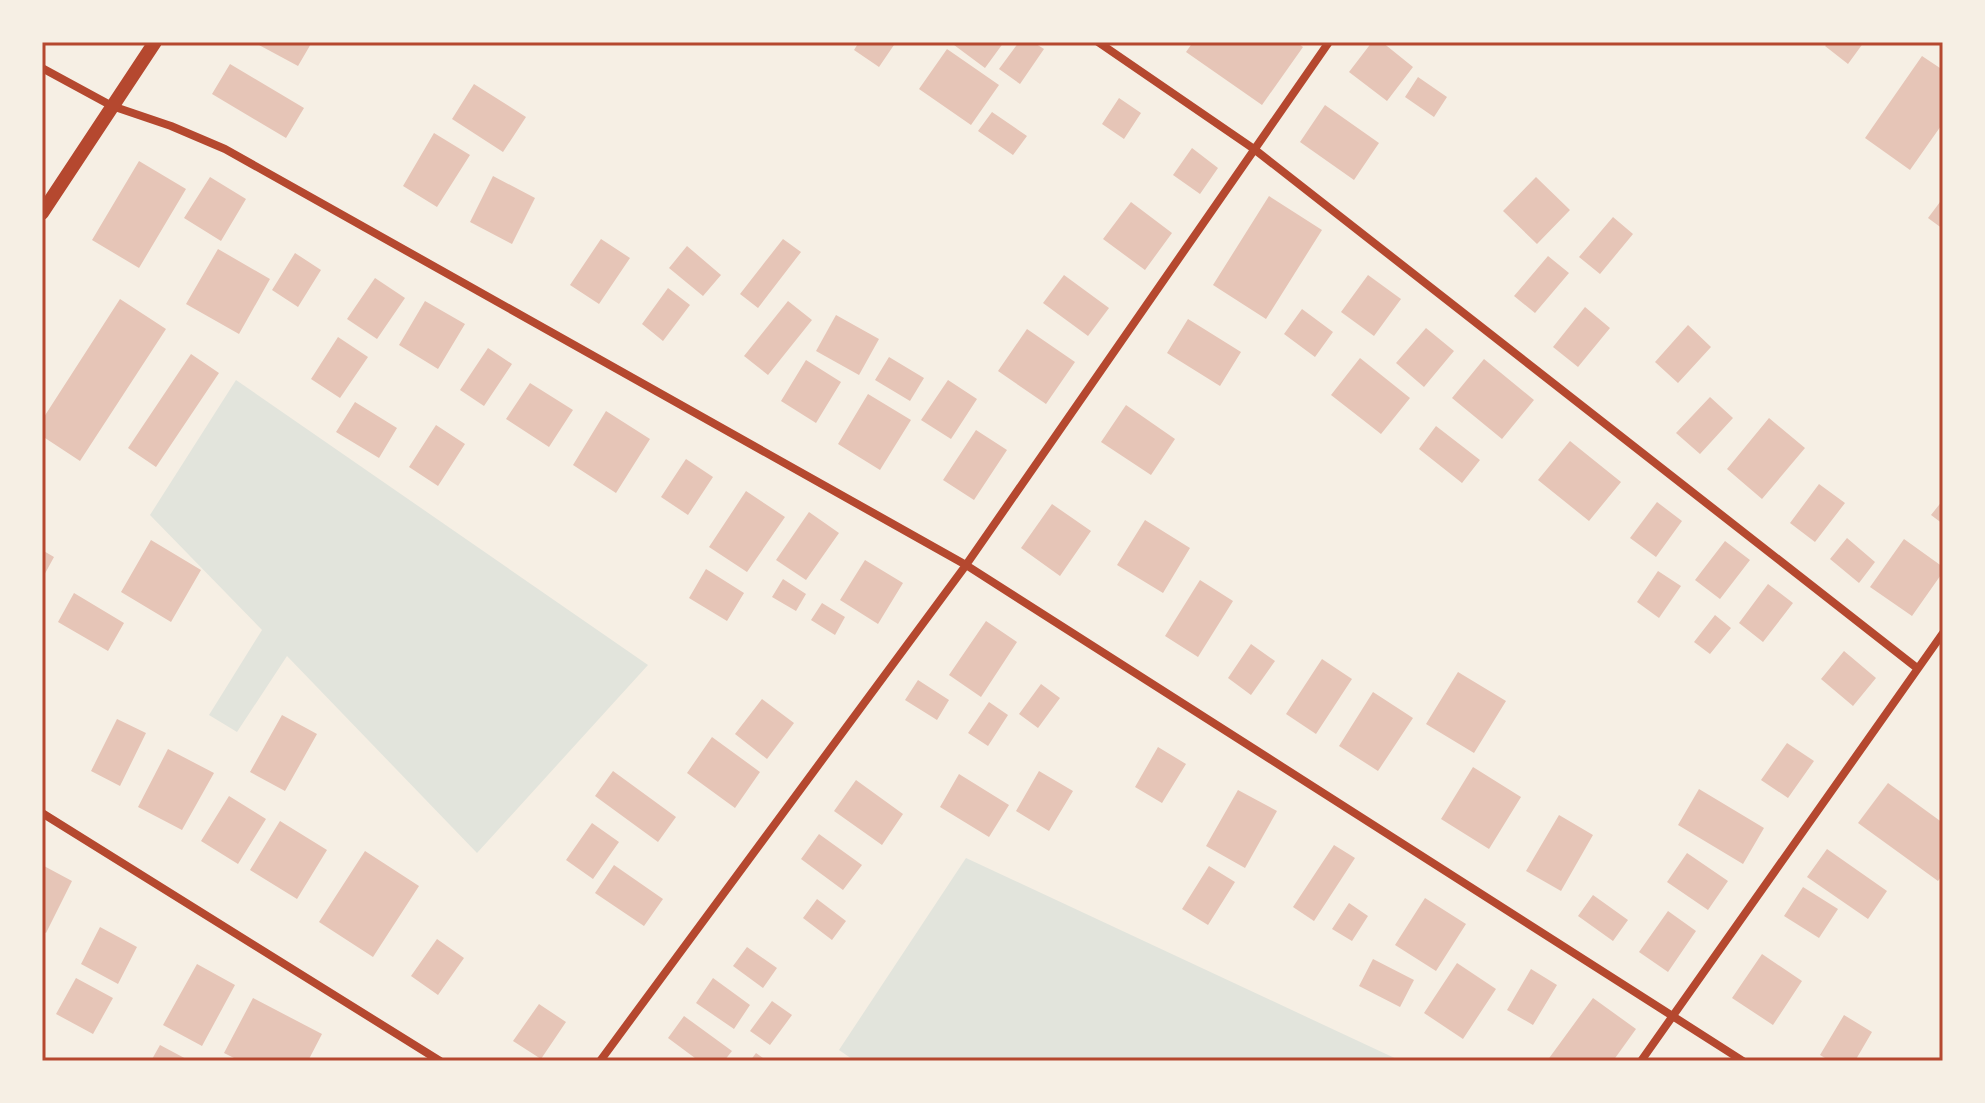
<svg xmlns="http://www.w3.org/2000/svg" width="1985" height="1103" font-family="Barlow,sans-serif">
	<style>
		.green { fill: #e2e4dc }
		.building { fill: #e6c5b7 }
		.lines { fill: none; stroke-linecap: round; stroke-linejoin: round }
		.minor { stroke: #b5482f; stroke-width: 8 }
		.tertiary { stroke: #b5482f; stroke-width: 14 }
		.neatline { fill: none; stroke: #b5482f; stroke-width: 3 }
	</style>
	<rect width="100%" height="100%" fill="#f6efe4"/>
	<path class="green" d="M236,380L648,665L477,853L287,656L237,732L209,715L262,630L150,515Z
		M966,858L1401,1061H855L839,1050Z"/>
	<path class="building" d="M260,42H312L298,66L259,45Z
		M859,42H896L879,67L854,50Z
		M950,42H1004L985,68Z
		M1019,42H1033L1044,49L1020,84L999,69Z
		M1193,42H1296L1303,47L1262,105L1186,52Z
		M1372,42H1382L1413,67L1387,101L1349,72Z
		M1829,42H1864L1848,64L1825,46Z
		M947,49L999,85L971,125L919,89Z
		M1922,56L1943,70V123L1910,170L1865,138Z
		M230,64L304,108L286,138L212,94Z
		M1418,77L1447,97L1434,117L1405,97Z
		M474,84L526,117L503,152L452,119Z
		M1119,98L1141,113L1124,139L1102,124Z
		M1325,105L1379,143L1354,180L1300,142Z
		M992,112L1027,136L1013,155L978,131Z
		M434,133L470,155L437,207L403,186Z
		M1192,148L1218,168L1200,194L1173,175Z
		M139,161L186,189L139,268L92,240Z
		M493,176L535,198L512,244L470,222Z
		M210,177L246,199L221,241L184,218Z
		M1536,177L1570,210L1537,244L1503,211Z
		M1269,196L1322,230L1266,319L1213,285Z
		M1943,198V229L1928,218Z
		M1131,202L1172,233L1145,270L1103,239Z
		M1613,217L1633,234L1600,274L1579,257Z
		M601,239L630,258L599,304L570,285Z
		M783,239L801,252L758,308L740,294Z
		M687,246L721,275L703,296L669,268Z
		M218,249L270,279L239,334L186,304Z
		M295,253L321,270L298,307L272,290Z
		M1548,256L1569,273L1535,313L1514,296Z
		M1064,275L1109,308L1088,336L1043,303Z
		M1368,275L1401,299L1374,336L1341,312Z
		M375,278L405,298L377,339L347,319Z
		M668,288L690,305L663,341L642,324Z
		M120,299L166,329L80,461L42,436V420Z
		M425,301L465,324L438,369L399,345Z
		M788,301L812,320L768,375L744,356Z
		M1585,307L1610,328L1578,367L1553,347Z
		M1302,309L1333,332L1315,357L1284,334Z
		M836,315L879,339L859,375L816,351Z
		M1188,319L1241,352L1220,386L1167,353Z
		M1688,325L1711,347L1678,383L1655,362Z
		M1426,328L1454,351L1424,387L1396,363Z
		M1027,329L1075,362L1046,404L998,371Z
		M338,337L368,357L340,398L311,379Z
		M488,348L512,364L484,406L460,390Z
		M191,354L219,373L156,467L128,448Z
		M889,357L924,378L910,401L875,380Z
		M1360,358L1410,398L1381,434L1331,395Z
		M1484,359L1534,400L1502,439L1452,398Z
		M806,360L841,382L816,423L781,401Z
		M948,380L977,399L951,439L921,420Z
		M530,383L573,410L549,447L506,419Z
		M868,394L911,420L880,470L838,444Z
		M1710,397L1733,418L1700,454L1676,433Z
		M355,402L397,428L379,458L336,432Z
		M1126,405L1175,439L1151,475L1101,442Z
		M606,411L650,439L616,493L573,465Z
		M1769,418L1805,448L1762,499L1727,469Z
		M436,425L465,444L438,486L409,467Z
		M1436,426L1480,460L1462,483L1419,449Z
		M976,430L1007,450L974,500L943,480Z
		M1570,441L1621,482L1589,521L1538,480Z
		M686,459L713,477L688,515L661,497Z
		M1819,484L1845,503L1815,542L1790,523Z
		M746,491L785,517L747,572L709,547Z
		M1943,500V524L1931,515Z
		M1657,502L1682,521L1656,557L1630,538Z
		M1052,504L1091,531L1060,576L1021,548Z
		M809,512L839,533L806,580L776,560Z
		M1145,520L1190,548L1163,593L1117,565Z
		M1847,538L1875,562L1859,583L1830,559Z
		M1904,539L1943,567V572L1912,616L1870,587Z
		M151,540L201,570L171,622L121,592Z
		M1725,541L1750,560L1720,599L1695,580Z
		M42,550L54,557L42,579Z
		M865,560L903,583L878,624L840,600Z
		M706,569L744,593L727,621L689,598Z
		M1658,571L1681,586L1659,618L1637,602Z
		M783,579L806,594L796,611L772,597Z
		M1200,580L1233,601L1198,657L1165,636Z
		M1768,584L1793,603L1763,642L1739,623Z
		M74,593L124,623L108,651L58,622Z
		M822,603L845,617L835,635L811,620Z
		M1715,615L1731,628L1710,654L1694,642Z
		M986,621L1017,642L981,697L949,675Z
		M1251,644L1275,661L1251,695L1228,678Z
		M1844,651L1876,678L1853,706L1821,679Z
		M1322,659L1352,679L1316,734L1286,714Z
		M1458,672L1506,701L1474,753L1426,724Z
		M918,680L949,700L937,720L905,700Z
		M1041,684L1060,698L1038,728L1019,714Z
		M1373,692L1413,718L1378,771L1339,746Z
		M762,699L794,723L767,759L735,734Z
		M989,702L1008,715L988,746L968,733Z
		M282,715L317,734L285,791L250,772Z
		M117,719L146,733L120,786L91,771Z
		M712,737L760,772L735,808L687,773Z
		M1787,743L1814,761L1788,798L1761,780Z
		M1158,747L1186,764L1162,803L1135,787Z
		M168,749L214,773L182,830L138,807Z
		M1473,767L1521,797L1489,849L1441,819Z
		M613,771L676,817L658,842L595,796Z
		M1039,771L1073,791L1049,831L1016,811Z
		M959,774L1009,805L989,837L940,807Z
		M856,780L903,814L882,845L834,811Z
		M1888,783L1943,823V874L1938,881L1858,823Z
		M1699,789L1764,828L1743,864L1678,825Z
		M1238,790L1277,811L1245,868L1206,846Z
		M229,796L266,819L238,864L201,841Z
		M1559,815L1593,835L1561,891L1526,871Z
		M280,821L327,850L297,899L250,870Z
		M592,823L619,842L593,879L566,860Z
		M819,834L862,865L843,890L801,859Z
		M1334,845L1355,858L1314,921L1293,907Z
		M1827,849L1887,891L1868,919L1807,877Z
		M365,851L419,886L373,957L319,922Z
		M1687,853L1728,881L1708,910L1667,882Z
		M614,865L663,899L644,926L595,893Z
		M44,866L72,881L46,933L42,931Z
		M1209,866L1235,882L1208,925L1182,909Z
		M1803,887L1838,909L1819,938L1784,916Z
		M1593,895L1628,920L1613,941L1578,916Z
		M1425,898L1466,924L1436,971L1395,945Z
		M817,899L846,921L832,940L803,918Z
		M1349,903L1368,916L1352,941L1332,929Z
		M1668,911L1696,931L1668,972L1639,952Z
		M100,927L137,947L118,984L81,964Z
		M437,939L464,958L438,995L411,976Z
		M747,947L777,968L763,988L733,966Z
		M1762,954L1802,981L1773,1025L1732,998Z
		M1373,959L1414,980L1400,1007L1359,986Z
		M1457,963L1496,989L1463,1039L1424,1013Z
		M197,964L235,985L202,1046L163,1025Z
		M1531,969L1557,985L1533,1025L1507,1010Z
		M76,978L113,998L93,1034L56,1014Z
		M713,978L750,1005L734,1029L696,1003Z
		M253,998L322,1034L308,1061H240L224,1053Z
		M1593,998L1636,1029L1613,1061H1547Z
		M772,1001L792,1015L770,1045L750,1031Z
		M539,1004L566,1022L541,1059L513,1041Z
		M1844,1015L1872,1032L1855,1061H1830L1820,1055Z
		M684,1016L732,1051L724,1061H699L668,1038Z
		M160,1045L190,1061H151Z
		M756,1053L767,1061H750Z"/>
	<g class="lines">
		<path class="minor" d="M1098,42L1254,149L1917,668
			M42,68L112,106L171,126L225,149L966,565L1743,1061
			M42,813L440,1061
			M600,1061L966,565L1329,42
			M1641,1061L1943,633"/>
		<path class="tertiary" d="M42,213L155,42"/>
	</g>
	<rect width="1985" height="1103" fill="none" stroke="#f6efe4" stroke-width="88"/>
	<rect x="44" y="44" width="1897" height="1015" class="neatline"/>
</svg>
